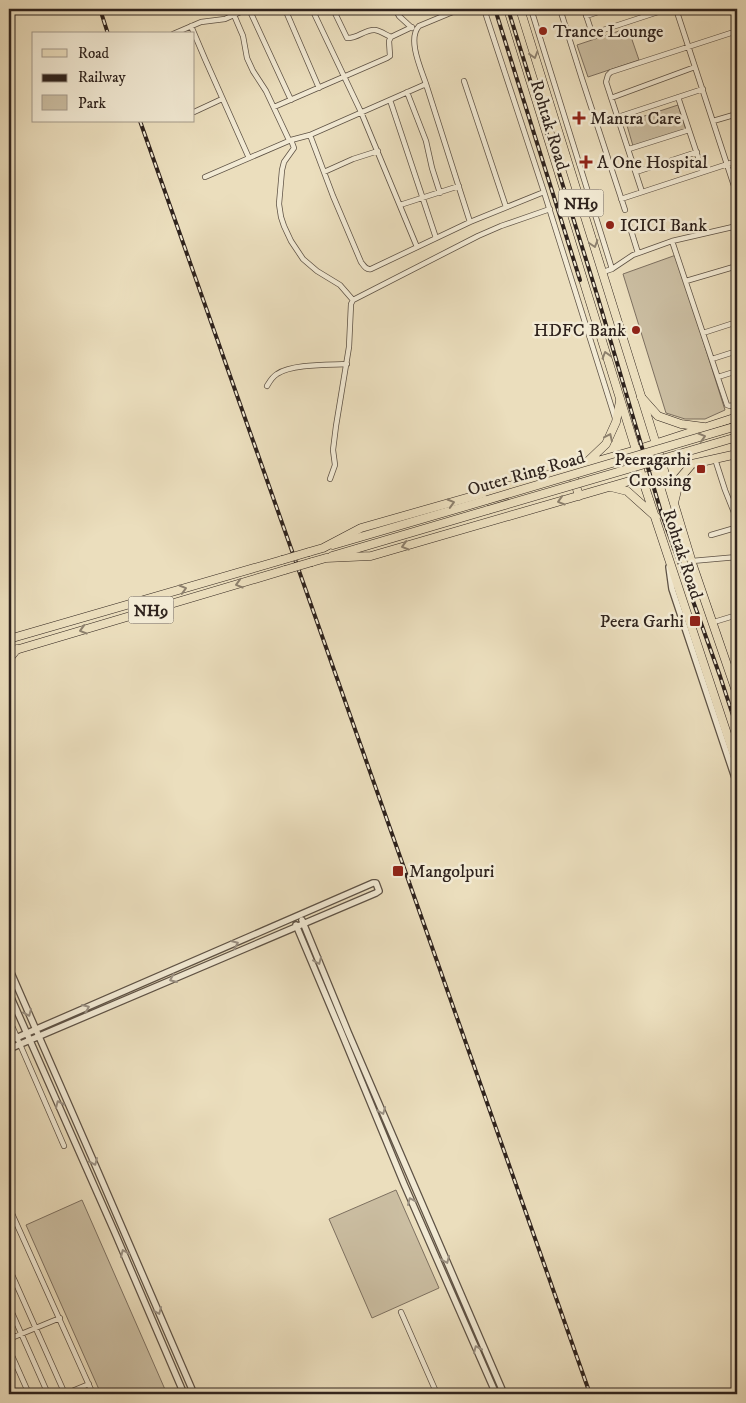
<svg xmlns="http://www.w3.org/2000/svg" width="746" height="1403" font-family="'IM FELL DW Pica',serif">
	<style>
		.green { fill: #cbbea2; stroke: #7d7060 }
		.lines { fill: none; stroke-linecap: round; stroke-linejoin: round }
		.minor-casing { stroke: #5e5245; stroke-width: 6 }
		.tertiary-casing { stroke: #5e5245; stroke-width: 8 }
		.primary-casing { stroke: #2f231d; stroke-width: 9 }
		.trunk-casing { stroke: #2f231d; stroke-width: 9 }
		.minor { stroke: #f2ead4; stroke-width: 4.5 }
		.tertiary { stroke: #f2ead4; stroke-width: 5.5 }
		.primary { stroke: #ebdebd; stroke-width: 8 }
		.trunk { stroke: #ebdebd; stroke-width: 8 }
		.rail-casing { stroke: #2f231d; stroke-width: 4 }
		.rail { stroke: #f2ead4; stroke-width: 2; stroke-dasharray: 5.5; stroke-linecap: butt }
		.primary-bridge-casing { stroke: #2f231d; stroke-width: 9; stroke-linecap: butt }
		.trunk-bridge-casing { stroke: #2f231d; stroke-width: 9; stroke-linecap: butt }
		.primary-bridge { stroke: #ebdebd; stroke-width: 8 }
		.trunk-bridge { stroke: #ebdebd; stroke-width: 8 }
		.oneway { stroke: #8d806d }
		.oneway2 { stroke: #9a9082 }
		.poi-dot { fill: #8f2418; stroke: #f2ead4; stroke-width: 2 }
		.labels { text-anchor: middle; stroke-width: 5; stroke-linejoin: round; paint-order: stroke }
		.shield { fill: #f2ead4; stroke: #6a5f54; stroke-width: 1 }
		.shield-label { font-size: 16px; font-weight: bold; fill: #2f231d }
		.poi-label { font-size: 18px; fill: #2f231d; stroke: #f2ead4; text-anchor: start }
		.street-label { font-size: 18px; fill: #2f231d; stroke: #f2ead4 }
	</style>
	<rect width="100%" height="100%" fill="#ebdebd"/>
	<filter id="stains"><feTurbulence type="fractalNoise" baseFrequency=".004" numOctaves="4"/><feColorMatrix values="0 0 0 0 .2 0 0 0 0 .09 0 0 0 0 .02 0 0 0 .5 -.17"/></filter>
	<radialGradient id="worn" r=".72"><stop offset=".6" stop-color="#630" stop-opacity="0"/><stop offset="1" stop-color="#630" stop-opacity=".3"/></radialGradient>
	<path class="green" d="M628,28L639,60L588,77L577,45Z
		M678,105L686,130L633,146L626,122Z
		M676,255L725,410L705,419H685L666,413L623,274Z
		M396,1190L439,1288L372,1318L329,1219Z
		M82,1200L167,1394H101L26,1225Z"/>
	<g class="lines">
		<g class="minor-casing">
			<path id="minor" d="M249,9L291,100
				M285,9L319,88
				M312,9L361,112L417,247
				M333,9L347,38C357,39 365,29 375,30C381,31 386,35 391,37
				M395,9L399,16L412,28
				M460,9L419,26C407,39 421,69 426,84L310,135L333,196L361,262C364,266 366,270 371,269L470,222L544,192
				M484,9L544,192L615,418
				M531,9L612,269
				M560,9L582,79L625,210
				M584,9L591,30L594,33L667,9
				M676,9L737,195
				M234,15L243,36L247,58L253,71L266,91L289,140
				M586,16L607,9
				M191,26L205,59L249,158
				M734,32L737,41
				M173,34L201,22L225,19L247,9
				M464,81L506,207
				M426,84L470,222
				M407,92L426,141L432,168L440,193
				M678,97L703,172
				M611,98L695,67
				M390,100L436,238
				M274,107L387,58L390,56L389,41L391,37L412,27
				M194,112L222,99
				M618,117L703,89
				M713,121L737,114
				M291,140L294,148L284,162L282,170L279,204L281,217L284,226L291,241L303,259L317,271L340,285L353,300
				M629,149L689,130
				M324,172L353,159L378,151
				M636,172L697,152
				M205,177L291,140L310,135
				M642,192L606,82L608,75L611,72L737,31
				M621,199L737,161
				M400,205L459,186
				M629,224L638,253
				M672,241L727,405L730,406L737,404
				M603,272L612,269L633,255L672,241L737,226
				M686,281L737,266
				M703,333L737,322
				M712,359L737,351
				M718,377L737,371
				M267,386C270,381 272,377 277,374C292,364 328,365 347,364
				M715,459L725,490L737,520
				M330,479L335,465L333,450L336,426L349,347L351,304L353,300L478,236L501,226L550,209
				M711,535L735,528L737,526
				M692,561L737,557
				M714,622L737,615
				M734,651L737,650
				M9,1019L64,1146
				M9,1207L93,1394
				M9,1268L65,1394
				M9,1306L48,1394
				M401,1312L437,1394
				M9,1339L60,1318
				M9,1349L29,1394
				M9,1388L11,1394
				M65,1394L89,1384"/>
		</g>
		<g class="tertiary-casing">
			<path id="tertiary" d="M669,567L672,589L737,784
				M302,920L348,1032L504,1394
				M296,925L342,1034L404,1184L496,1394
				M9,968L96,1167L194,1394
				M9,993L115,1233L184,1394
				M9,1041L373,883H376L379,891L376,893L9,1049"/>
		</g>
		<g class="primary-casing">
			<path id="primary" d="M499,9L636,450
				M520,9L656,444
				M333,545L487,500
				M332,556L488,510
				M9,659L17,649"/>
		</g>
		<g class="trunk-casing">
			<path id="trunk" d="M641,397L658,416L681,424L704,427
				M656,444L693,566L737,694
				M636,450L642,478L737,764
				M585,464L606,444L616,422L620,401
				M571,469L579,496
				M611,487L627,491L656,517
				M674,503L680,478L692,464L737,454
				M309,552L323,548L361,528L636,450L737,417
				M312,562L326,558L371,556L664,471
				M9,639L282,560
				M9,652L285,570"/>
		</g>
		<use href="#minor" class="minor"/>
		<use href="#tertiary" class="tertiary"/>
		<use href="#primary" class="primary"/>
		<use href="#trunk" class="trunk"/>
		<g class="rail-casing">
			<path id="rail" d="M100,9L108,34
				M495,9L580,280
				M508,9L598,298L661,512L720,676L737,728
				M140,121L590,1394"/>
		</g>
		<use href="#rail" class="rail"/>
		<g class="primary-bridge-casing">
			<path id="primary-bridge" d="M487,500L737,426
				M488,510L737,437"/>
		</g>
		<g class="trunk-bridge-casing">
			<path id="trunk-bridge" d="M282,560L309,552
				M285,570L312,562"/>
		</g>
		<use href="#primary-bridge" class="primary-bridge"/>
		<use href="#trunk-bridge" class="trunk-bridge"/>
	</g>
	<defs><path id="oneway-chevron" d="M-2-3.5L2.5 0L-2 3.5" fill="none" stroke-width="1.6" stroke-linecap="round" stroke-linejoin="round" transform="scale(1.25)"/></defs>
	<g class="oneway">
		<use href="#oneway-chevron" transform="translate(534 55) rotate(73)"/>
		<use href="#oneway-chevron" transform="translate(594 244) rotate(72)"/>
		<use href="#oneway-chevron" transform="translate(606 355) rotate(-107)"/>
		<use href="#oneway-chevron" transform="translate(609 437) rotate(-65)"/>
		<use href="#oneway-chevron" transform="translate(702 437) rotate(-17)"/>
		<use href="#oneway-chevron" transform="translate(561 501) rotate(163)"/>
		<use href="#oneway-chevron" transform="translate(451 503) rotate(-16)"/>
		<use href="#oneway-chevron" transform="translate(405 546) rotate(164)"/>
		<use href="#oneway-chevron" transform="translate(239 584) rotate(164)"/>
		<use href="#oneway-chevron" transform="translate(183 589) rotate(-16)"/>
		<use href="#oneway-chevron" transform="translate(83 630) rotate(164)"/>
	</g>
	<g class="oneway2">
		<use href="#oneway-chevron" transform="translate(235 944) rotate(-23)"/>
		<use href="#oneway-chevron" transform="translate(318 961) rotate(67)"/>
		<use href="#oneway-chevron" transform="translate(173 979) rotate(157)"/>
		<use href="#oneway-chevron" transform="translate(86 1008) rotate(-23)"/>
		<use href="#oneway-chevron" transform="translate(28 1013) rotate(66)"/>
		<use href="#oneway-chevron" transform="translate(59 1104) rotate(-114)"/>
		<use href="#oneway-chevron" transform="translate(382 1111) rotate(67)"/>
		<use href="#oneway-chevron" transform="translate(94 1162) rotate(66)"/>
		<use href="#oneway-chevron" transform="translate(411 1201) rotate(-114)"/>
		<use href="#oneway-chevron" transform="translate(124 1253) rotate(-113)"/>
		<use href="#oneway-chevron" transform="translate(446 1260) rotate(67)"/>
		<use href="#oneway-chevron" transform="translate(158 1311) rotate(67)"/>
		<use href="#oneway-chevron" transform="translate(477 1349) rotate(-114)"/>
	</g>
	<g class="poi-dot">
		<circle cx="543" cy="31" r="5"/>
		<path d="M576.5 110.5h5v5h5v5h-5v5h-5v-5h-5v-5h5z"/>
		<path d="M583.5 154.5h5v5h5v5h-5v5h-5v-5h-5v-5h5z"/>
		<circle cx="610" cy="225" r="5"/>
		<circle cx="636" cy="330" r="5"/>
		<rect x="696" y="464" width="10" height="10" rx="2.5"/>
		<rect x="689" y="615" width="12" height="12" rx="2.5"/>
		<rect x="392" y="865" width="12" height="12" rx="2.5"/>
	</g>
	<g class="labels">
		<g class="shield">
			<rect x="558.5" y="189.5" width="45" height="27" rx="4"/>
			<rect x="128.5" y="596.5" width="45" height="27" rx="4"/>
		</g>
		<g class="shield-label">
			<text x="581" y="209">NH9</text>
			<text x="151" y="616">NH9</text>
		</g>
		<g class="poi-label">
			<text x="553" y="37">Trance Lounge</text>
			<text x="590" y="124">Mantra Care</text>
			<text x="597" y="168">A One Hospital</text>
			<text x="620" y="231">ICICI Bank</text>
			<text x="626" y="336" text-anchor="end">HDFC Bank</text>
			<text x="691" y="465" text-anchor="end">Peeragarhi<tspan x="691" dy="21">Crossing</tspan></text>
			<text x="684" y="627" text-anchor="end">Peera Garhi</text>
			<text x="409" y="877">Mangolpuri</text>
		</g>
		<g class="street-label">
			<text transform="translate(550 125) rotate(73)" y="6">Rohtak Road</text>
			<text transform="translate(526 473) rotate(-16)" y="6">Outer Ring Road</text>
			<text transform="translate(683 554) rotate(72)" y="6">Rohtak Road</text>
		</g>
	</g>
	<rect width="746" height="1403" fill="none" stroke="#ebdebd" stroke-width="30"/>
	<rect x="10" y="10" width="726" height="1383" fill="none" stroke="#2f231d" stroke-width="2.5"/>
	<rect x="15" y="15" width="716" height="1373" fill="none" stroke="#2f231d"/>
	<rect x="32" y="32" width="162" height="90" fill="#f2ead4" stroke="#a49a8b"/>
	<rect x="42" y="49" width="25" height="8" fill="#ebdebd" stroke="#a49a8b"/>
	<text x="78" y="58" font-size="15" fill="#2f231d">Road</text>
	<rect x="42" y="74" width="25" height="8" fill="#2f231d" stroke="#a49a8b"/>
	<text x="78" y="82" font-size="15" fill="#2f231d">Railway</text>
	<rect x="42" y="95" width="25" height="15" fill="#cbbea2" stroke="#a49a8b"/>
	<text x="78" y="108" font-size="15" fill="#2f231d">Park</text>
	<rect width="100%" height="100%" filter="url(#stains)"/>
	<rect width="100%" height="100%" fill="url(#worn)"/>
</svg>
